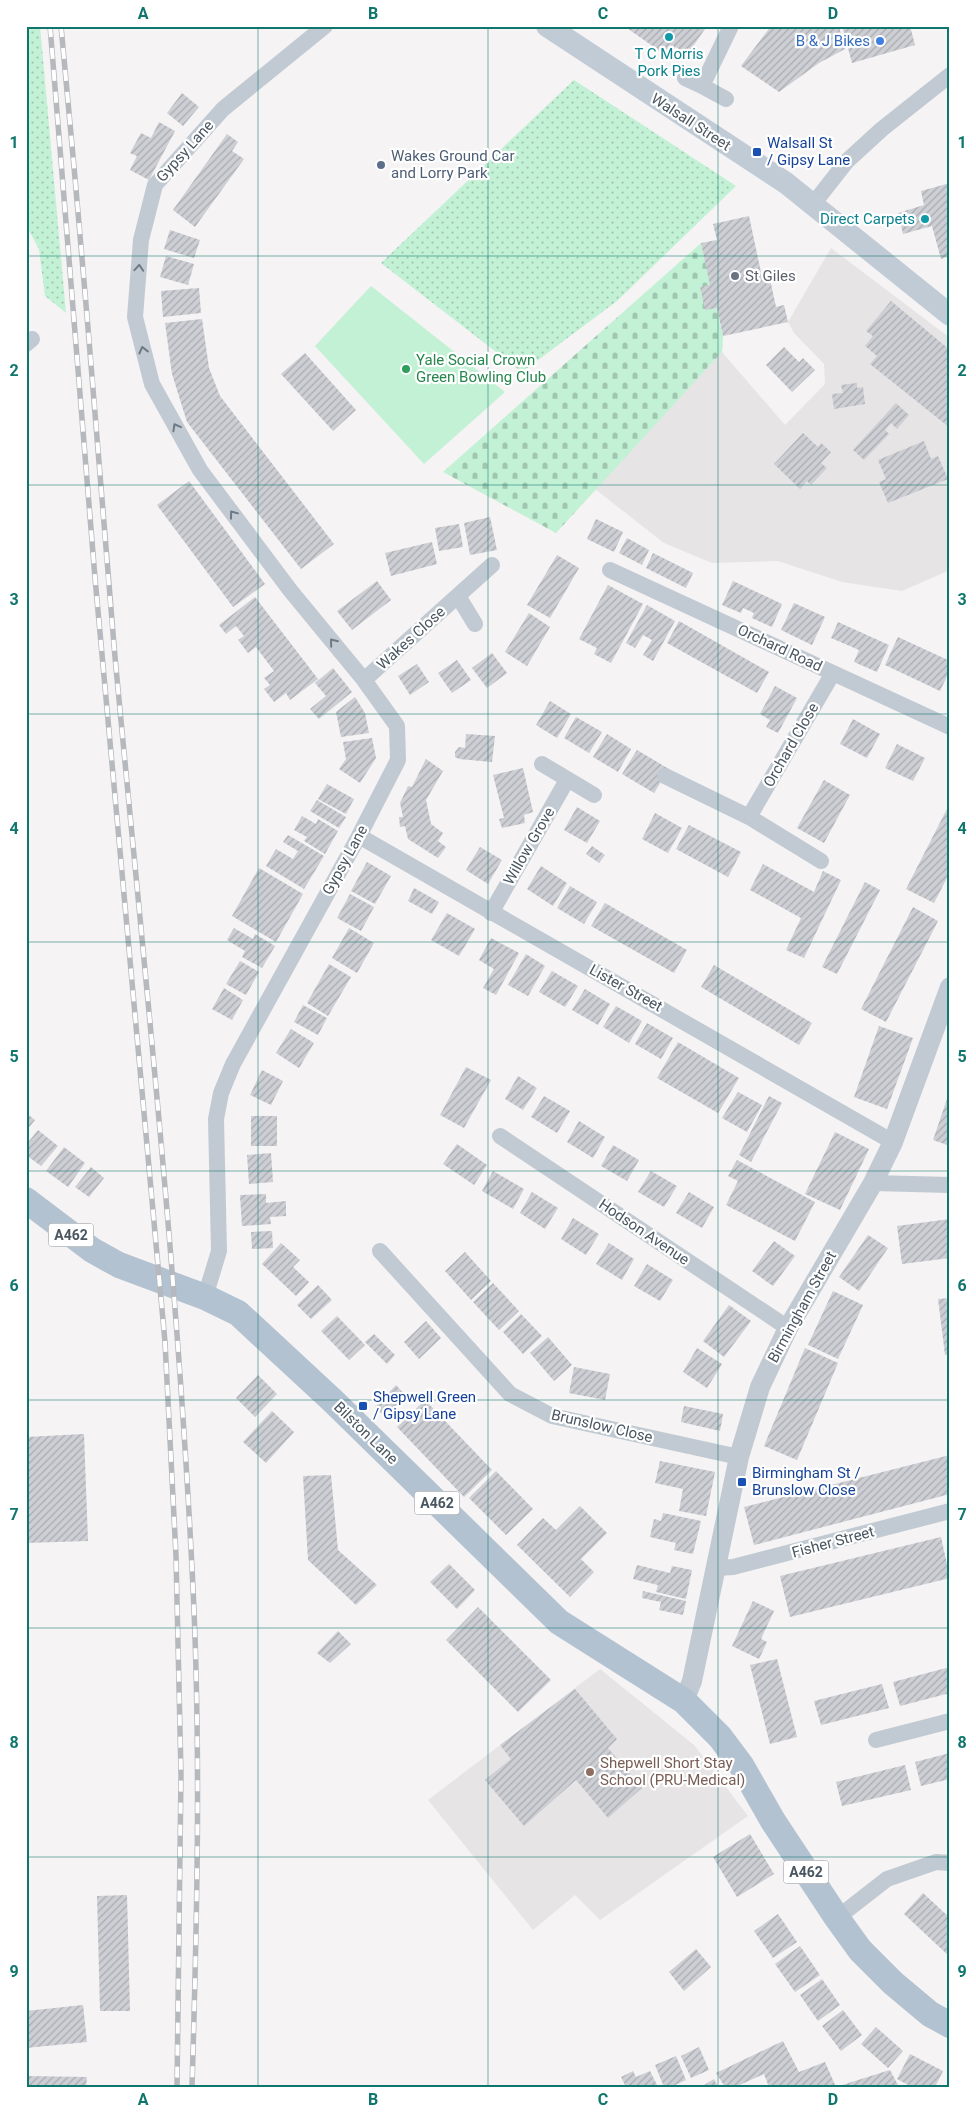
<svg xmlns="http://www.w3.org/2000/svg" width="976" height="2113" font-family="Roboto,sans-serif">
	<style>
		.education { fill: #e6e4e5 }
		.cemetery { fill: url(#cemetery-stones) }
		.park { fill: url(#park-dots) }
		.garden { fill: #c3f1d5 }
		.building { fill: url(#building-hatch) }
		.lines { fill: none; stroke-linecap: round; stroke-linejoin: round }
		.minor { stroke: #c1cad2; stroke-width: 16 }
		.tertiary { stroke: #c1cad2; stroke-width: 20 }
		.secondary { stroke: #c1cbd6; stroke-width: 22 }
		.primary { stroke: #b3c2d1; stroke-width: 26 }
		.rail-casing { stroke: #b5b8bd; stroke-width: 5.5 }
		.rail { stroke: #fff; stroke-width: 4; stroke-dasharray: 11; stroke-linecap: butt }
		.oneway { stroke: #6e7983 }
		.grid { fill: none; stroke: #0f766e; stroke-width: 1; stroke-opacity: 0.55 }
		.culture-dot { fill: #0f9aa8; stroke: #fff; stroke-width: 2 }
		.shop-dot { fill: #3f7fe0; stroke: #fff; stroke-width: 2 }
		.transit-dot { fill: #1a4fb4; stroke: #fff; stroke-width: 2 }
		.service-dot { fill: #5c6f8a; stroke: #fff; stroke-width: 2 }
		.worship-dot { fill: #6b7280; stroke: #fff; stroke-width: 2 }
		.leisure-dot { fill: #2e9e5b; stroke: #fff; stroke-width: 2 }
		.education-dot { fill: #8d6e63; stroke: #fff; stroke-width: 2 }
		.labels { text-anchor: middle; stroke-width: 4.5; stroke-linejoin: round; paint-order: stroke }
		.shield { fill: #fff; stroke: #808990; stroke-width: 1 }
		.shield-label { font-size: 14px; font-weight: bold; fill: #4a5661 }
		.shop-label { font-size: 15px; fill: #366cbe; stroke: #fff; text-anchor: end }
		.culture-label { font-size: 15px; fill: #0d838f; stroke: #fff }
		.street-label { font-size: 15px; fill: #4a5661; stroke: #fff }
		.transit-label { font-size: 15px; fill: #164399; stroke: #fff; text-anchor: start }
		.service-label { font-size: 15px; fill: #4e5e75; stroke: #fff; text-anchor: start }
		.worship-label { font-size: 15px; fill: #5b616d; stroke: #fff; text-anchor: start }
		.leisure-label { font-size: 15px; fill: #27864d; stroke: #fff; text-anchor: start }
		.education-label { font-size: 15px; fill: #785e54; stroke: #fff; text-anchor: start }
		.neatline { fill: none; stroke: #0f766e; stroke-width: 2 }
		.grid-label { font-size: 16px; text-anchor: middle; font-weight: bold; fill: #0f766e }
	</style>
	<defs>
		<pattern id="cemetery-stones" width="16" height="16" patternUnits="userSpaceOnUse" patternTransform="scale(1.25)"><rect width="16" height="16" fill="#c3f1d5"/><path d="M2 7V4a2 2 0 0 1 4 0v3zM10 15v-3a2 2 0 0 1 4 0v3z" fill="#a0c6b0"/></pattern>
		<pattern id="park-dots" width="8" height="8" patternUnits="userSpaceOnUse" patternTransform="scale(1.25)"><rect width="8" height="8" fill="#c3f1d5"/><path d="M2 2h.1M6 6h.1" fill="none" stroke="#a0c6b0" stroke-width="1.8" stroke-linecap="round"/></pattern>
		<pattern id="building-hatch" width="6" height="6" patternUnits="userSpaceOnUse" patternTransform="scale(1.25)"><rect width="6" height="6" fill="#cdcfd5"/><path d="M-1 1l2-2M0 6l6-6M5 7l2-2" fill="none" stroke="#a8abb0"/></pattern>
	</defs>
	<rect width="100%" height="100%" fill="#f5f3f3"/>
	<path class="education" d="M831,248L950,338V570L902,591L842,582L778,561L712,563L664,543L595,489L722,352L785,425L825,384L824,364L794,333L788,322Z
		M600,1669L694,1745L748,1816L600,1920L575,1895L533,1930L428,1800Z"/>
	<path class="cemetery" d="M701,243L723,336L722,352L556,533L443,472Z"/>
	<path class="park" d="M26,26H40L66,313L45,296L39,249L26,225Z
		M574,80L736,186L617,301L522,372L381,263Z"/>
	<path class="garden" d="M371,286L505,392L424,464L315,346Z"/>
	<path class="building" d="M624,26H707L687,55L676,47L668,57Z
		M771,26H839L845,49L819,63L779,92L741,66Z
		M842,26H910L915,45L852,63Z
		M182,93L199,107L183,126L167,113Z
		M159,122L175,131L149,180L130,170L137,156L130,153L141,133L151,138Z
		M227,134L238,142L232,151L244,159L195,227L173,210Z
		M950,183V256L941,259L932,226L903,234L898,213L924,205L921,191Z
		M749,216L762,277L769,275L776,307L784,305L788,322L723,336L717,308L705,310L700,287L710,285L701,243L717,240L713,224Z
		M170,230L200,240L194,258L164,249Z
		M166,256L194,264L188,285L160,277Z
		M199,288L201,313L163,317L161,291Z
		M891,301L950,350V428L870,364L877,356L865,346L873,336L866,331Z
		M202,319L209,368L220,396L334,544L301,569L187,422L172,374L165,323Z
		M784,347L799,362L803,358L815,370L792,392L766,365Z
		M305,353L356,410L333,431L281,374Z
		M857,383V388L863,387L865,404L834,409L832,394L843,393L841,385Z
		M896,403L909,415L897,429L891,423L885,430L889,434L864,460L853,450Z
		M803,433L818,447L821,443L831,452L821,463L827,468L811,485L807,481L800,489L774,464Z
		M924,441L931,459L938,456L948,479L888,503L879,482L886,479L878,460Z
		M189,481L265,584L233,607L157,505Z
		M490,517L497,550L470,555L464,523Z
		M596,519L623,532L614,552L587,539Z
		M459,524L463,547L439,551L435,528Z
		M627,538L649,550L642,565L619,553Z
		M432,542L437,564L391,576L385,553Z
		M653,553L693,573L686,588L646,568Z
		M557,555L579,568L550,618L527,605Z
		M377,581L391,600L352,630L337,611Z
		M733,581L782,604L772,627L752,618L754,613L743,608L741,613L722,605Z
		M608,585L643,604L611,663L594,654L597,648L579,639Z
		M255,597L318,679L290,700L286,693L274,702L264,689L270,685L264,678L274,671L256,647L248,653L238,640L244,636L236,626L226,634L219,625Z
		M794,603L825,617L812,645L781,630Z
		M647,605L675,621L653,661L643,655L652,640L643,635L635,648L626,643Z
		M529,613L550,627L527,666L505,652Z
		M679,621L769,672L757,693L667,643Z
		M838,622L889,645L877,672L854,662L859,650L831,638Z
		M898,637L950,661V670L940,691L885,665Z
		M492,653L507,673L487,688L472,668Z
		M457,660L471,680L452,693L438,673Z
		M417,664L429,682L410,695L398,676Z
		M333,668L352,692L319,719L310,709L326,696L315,683Z
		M775,686L797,698L778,733L766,727L770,720L760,714Z
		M355,697L365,713L369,733L341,737L336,712Z
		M550,701L571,714L557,738L536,725Z
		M576,717L602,732L589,753L564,738Z
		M853,719L880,734L867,758L840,744Z
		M466,734L495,736L492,762L459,759L455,757V752L459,747L465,748Z
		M607,734L631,749L618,772L593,757Z
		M372,738L376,758L360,783L339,769L346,759L343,742Z
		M897,744L925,758L913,781L885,768Z
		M637,750L669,769L654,793L622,774Z
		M426,759L443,771L426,800L431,824L443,833L438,841L446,847L438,858L408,839L405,826L400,827L399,817H403L400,803L408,786L412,787Z
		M523,768L533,812L524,815L525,823L502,828L499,819L504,818L493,775Z
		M824,780L850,795L824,843L797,828Z
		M327,784L354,799L346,814L318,799Z
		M317,800L346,817L339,828L310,811Z
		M950,803V872L934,903L906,889Z
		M577,807L600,821L587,843L564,830Z
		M655,813L682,828L668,853L642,839Z
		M302,816L316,824L318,819L338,831L325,854L304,841L307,837L294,830Z
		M689,825L741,852L728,877L676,849Z
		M288,835L324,856L304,889L266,866L276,849L293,859L298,851L283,842Z
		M592,846L605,855L599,863L586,854Z
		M480,847L502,860L488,884L466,870Z
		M367,862L391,876L375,904L351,891Z
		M763,864L814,892L823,871L841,880L804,958L786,950L801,918L750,890Z
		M541,866L567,883L553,906L527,889Z
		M259,868L303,894L276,942L232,916Z
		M865,882L880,890L837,974L822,967Z
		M570,886L597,902L584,924L557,908Z
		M414,888L439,902L432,914L408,901Z
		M350,894L374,907L361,931L337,918Z
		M605,903L687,950L674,973L591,926Z
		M913,907L938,921L886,1022L861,1009Z
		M447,913L475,929L459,956L431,940Z
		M234,928L253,939L255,934L275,946L262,968L242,957L245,951L227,940Z
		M349,928L374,943L357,973L332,958Z
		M491,938L519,953L496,995L483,988L494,969L479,960Z
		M526,954L545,966L528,996L508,985Z
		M240,961L259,972L246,995L226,984Z
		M329,964L351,977L328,1016L307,1003Z
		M714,965L812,1023L799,1045L701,987Z
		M552,971L578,986L565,1007L539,992Z
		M224,988L243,1000L232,1020L212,1009Z
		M585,989L610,1004L598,1025L572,1010Z
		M303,1005L327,1018L318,1035L294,1022Z
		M616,1006L642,1021L629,1043L603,1027Z
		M647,1023L673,1038L661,1059L635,1044Z
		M879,1026L913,1038L887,1109L854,1097Z
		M291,1029L314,1043L299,1068L276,1053Z
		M678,1042L739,1078L718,1113L657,1078Z
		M466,1067L491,1080L464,1128L440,1115Z
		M262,1070L283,1081L271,1105L250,1095Z
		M518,1076L537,1088L523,1110L505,1099Z
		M738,1092L762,1105L747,1132L722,1118Z
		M949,1093H950V1146L933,1140Z
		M544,1096L570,1111L557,1133L531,1117Z
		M769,1096L782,1103L751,1162L739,1155Z
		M26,1113L35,1120L26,1131Z
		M251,1116H277V1146H251Z
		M579,1121L605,1137L593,1158L567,1142Z
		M38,1130L58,1146L41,1166L26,1155V1145Z
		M835,1132L869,1149L840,1210L805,1194Z
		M457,1144L487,1165L474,1185L443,1164Z
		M613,1145L639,1160L627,1181L601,1166Z
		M64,1147L85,1163L68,1187L46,1171Z
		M271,1153L273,1182L249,1184L247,1155Z
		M737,1160L815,1202L795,1241L726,1205L738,1181L728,1176Z
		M91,1167L104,1178L89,1197L75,1187Z
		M493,1171L524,1189L513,1209L482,1191Z
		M651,1171L677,1186L664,1207L638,1192Z
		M532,1192L558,1208L545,1229L520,1213Z
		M689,1192L714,1207L702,1228L676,1213Z
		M266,1194V1203L286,1201V1216L270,1217L271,1224L242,1226L240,1195Z
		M573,1218L599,1234L586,1255L561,1239Z
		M950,1219V1258L902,1264L897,1226Z
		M272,1231L273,1248L252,1249L251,1232Z
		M868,1235L888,1248L859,1291L839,1277Z
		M774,1241L795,1256L773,1286L752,1271Z
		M281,1243L300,1260L293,1267L309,1282L296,1296L262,1264Z
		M609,1243L634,1259L622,1280L596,1264Z
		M465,1252L491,1281L471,1300L445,1271Z
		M647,1264L673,1280L660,1301L634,1286Z
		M493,1283L519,1311L499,1330L473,1302Z
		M318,1285L332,1300L311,1319L297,1305Z
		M833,1291L863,1305L838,1359L808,1345Z
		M950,1298V1354L945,1355L938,1299Z
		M729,1305L751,1321L724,1357L703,1341Z
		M521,1314L542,1336L523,1354L503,1332Z
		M337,1316L365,1345L349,1360L321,1331Z
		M426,1321L441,1338L419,1359L404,1342Z
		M374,1334L395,1355L387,1364L365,1342Z
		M548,1337L572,1365L554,1381L530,1353Z
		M697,1348L722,1364L707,1388L683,1372Z
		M805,1348L838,1363L797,1460L764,1446Z
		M574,1367L610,1374L605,1400L569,1393Z
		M258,1375L277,1394L255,1417L236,1398Z
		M396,1385L406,1396L385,1417L375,1407Z
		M425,1400L492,1470L464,1497L397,1427Z
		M684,1406L723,1414L720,1431L681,1422Z
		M272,1411L294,1432L266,1463L243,1442Z
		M84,1434L88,1541L26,1543V1437Z
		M950,1455V1494L754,1545L744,1507Z
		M660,1461L715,1472L706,1516L679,1511L683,1489L655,1483Z
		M496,1471L533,1509L506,1535L469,1498Z
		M331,1475L338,1550L377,1585L356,1605L308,1560L303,1476Z
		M580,1506L607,1533L581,1559L594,1572L570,1597L517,1545L543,1518L556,1530Z
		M663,1513L701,1521L693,1554L674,1550L676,1543L650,1537L654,1519L661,1521Z
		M941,1537L950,1578L790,1617L780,1576Z
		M449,1564L475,1590L457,1609L430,1582Z
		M637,1565L670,1573L672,1566L692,1570L686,1599L656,1592L658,1585L633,1579Z
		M643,1591L686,1601L683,1615L659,1610L661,1602L642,1598Z
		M753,1601L774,1611L761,1639L767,1642L759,1659L732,1646Z
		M478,1607L551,1680L518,1712L446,1640Z
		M338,1631L351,1644L330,1663L317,1653Z
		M777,1659L797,1737L770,1744L750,1665Z
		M950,1667V1693L900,1706L893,1682Z
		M882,1684L889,1708L821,1725L814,1701Z
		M575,1689L617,1739L608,1748L642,1788L608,1818L576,1780L524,1826L485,1780L511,1759L500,1745Z
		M950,1753V1779L921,1786L915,1762Z
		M905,1765L911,1790L842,1806L836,1782Z
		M750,1834L774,1874L737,1897L713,1857Z
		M923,1893L950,1918V1957L904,1914Z
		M127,1895L130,2011H100L97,1896Z
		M778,1914L797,1942L773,1958L754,1931Z
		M800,1946L820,1975L795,1992L775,1964Z
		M696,1949L711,1967L684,1991L669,1972Z
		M822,1979L840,2005L818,2021L800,1995Z
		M83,2005L87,2042L26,2048V2011Z
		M843,2010L862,2035L841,2051L822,2026Z
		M876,2027L903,2051L888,2068L861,2044Z
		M783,2041L799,2072L825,2062L836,2087H769L764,2074L735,2087H725L716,2073Z
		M699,2047L709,2070L691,2078L681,2056Z
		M910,2054L943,2071L935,2087H912L897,2079Z
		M676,2056L686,2080L671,2087H664L655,2065Z
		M890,2070L899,2087H839V2086Z
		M633,2071L636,2077L650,2071L658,2087H626L621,2077Z
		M26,2076L87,2077L86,2087H26Z
		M714,2079L718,2087H701Z"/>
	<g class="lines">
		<path class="minor" d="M685,78L702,86
			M726,99L702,86L731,26
			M814,203L847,161L882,129L950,75
			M26,344L32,339
			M610,570L950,727
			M458,596L475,624
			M364,680L492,565
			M542,764L594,795
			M665,776L749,817L821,861
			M749,817L833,673
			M359,836L893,1142
			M491,913L567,780
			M500,1136L788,1328
			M873,1183L950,1185
			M380,1251L510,1394L552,1416L739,1457
			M205,1297L219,1251L216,1119L221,1093L233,1064L359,836L398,760L397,726L364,680L290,590L200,470L152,384L135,317L141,240L155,185L223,109L325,26
			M716,1568L733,1567L950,1511
			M876,1740L950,1721
			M837,1918L887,1879L936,1862L950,1863"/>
		<path class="tertiary" d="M684,1701L692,1681L739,1457L760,1387L788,1328L873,1183L893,1142L950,987"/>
		<path class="secondary" d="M547,26L786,183L950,315"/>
		<path class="primary" d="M26,1200L92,1250L119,1265L205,1297L238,1313L333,1401L559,1622L684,1701L720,1737L741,1765L773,1821L837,1918L860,1950L893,1983L930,2014L950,2025"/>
		<g class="rail-casing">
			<path id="rail" d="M50,26L95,578L165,1342L176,1556L181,1774L177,2087
				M61,26C70,123 79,219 87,316C97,430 105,544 115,657C144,967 178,1277 193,1588C201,1754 197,1921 192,2087"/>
		</g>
		<use href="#rail" class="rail"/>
	</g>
	<defs><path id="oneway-chevron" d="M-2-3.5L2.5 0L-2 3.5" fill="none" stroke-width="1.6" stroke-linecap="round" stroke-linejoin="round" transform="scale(1.25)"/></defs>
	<g class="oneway">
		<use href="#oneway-chevron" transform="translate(139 268) rotate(-86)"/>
		<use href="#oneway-chevron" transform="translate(143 350) rotate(-104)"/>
		<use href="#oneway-chevron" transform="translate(176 427) rotate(-119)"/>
		<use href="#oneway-chevron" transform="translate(233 514) rotate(-127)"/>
		<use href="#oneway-chevron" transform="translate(333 642) rotate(-129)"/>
	</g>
	<path class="grid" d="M258,26V2087M488,26V2087M718,26V2087M26,256H950M26,485H950M26,714H950M26,942H950M26,1171H950M26,1400H950M26,1628H950M26,1857H950"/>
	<g class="culture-dot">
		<circle cx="669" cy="37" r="5"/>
		<circle cx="925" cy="219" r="5"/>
	</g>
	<circle class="shop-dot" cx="880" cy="41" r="5"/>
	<g class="transit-dot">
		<rect x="752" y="147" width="10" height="10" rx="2.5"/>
		<rect x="358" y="1401" width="10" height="10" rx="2.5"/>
		<rect x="737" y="1477" width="10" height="10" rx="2.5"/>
	</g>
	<circle class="service-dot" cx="381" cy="165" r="5"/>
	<circle class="worship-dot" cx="735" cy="276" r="5"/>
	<circle class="leisure-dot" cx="406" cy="369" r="5"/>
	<circle class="education-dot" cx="590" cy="1772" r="5"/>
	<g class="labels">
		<g class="shield">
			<rect x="48.5" y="1223.5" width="45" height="23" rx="4"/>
			<rect x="414.5" y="1491.5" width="45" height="23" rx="4"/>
			<rect x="783.5" y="1860.5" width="45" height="23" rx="4"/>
		</g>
		<g class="shield-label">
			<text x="71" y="1240">A462</text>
			<text x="437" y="1508">A462</text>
			<text x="806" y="1877">A462</text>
		</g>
		<g class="shop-label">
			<text x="870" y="46">B &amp; J Bikes</text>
		</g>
		<g class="culture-label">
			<text x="669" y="59">T C Morris<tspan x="669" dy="17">Pork Pies</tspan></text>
			<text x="915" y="224" text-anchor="end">Direct Carpets</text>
		</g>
		<g class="street-label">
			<text transform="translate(691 122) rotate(33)" y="5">Walsall Street</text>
			<text transform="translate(185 151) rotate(-48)" y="5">Gypsy Lane</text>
			<text transform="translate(411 638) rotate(-42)" y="5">Wakes Close</text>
			<text transform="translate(780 648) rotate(25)" y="5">Orchard Road</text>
			<text transform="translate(791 745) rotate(-60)" y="5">Orchard Close</text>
			<text transform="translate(529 846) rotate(-60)" y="5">Willow Grove</text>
			<text transform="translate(345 860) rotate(-61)" y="5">Gypsy Lane</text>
			<text transform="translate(626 988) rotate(29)" y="5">Lister Street</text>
			<text transform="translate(644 1232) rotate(34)" y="5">Hodson Avenue</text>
			<text transform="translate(802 1307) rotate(-61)" y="5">Birmingham Street</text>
			<text transform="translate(602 1426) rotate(13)" y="5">Brunslow Close</text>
			<text transform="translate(366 1433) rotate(44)" y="5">Bilston Lane</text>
			<text transform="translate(833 1542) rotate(-15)" y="5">Fisher Street</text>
		</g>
		<g class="transit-label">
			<text x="767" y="148">Walsall St<tspan x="767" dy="17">/ Gipsy Lane</tspan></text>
			<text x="373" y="1402">Shepwell Green<tspan x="373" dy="17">/ Gipsy Lane</tspan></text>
			<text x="752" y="1478">Birmingham St /<tspan x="752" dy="17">Brunslow Close</tspan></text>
		</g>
		<g class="service-label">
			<text x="391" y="161">Wakes Ground Car<tspan x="391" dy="17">and Lorry Park</tspan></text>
		</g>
		<g class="worship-label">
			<text x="745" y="281">St Giles</text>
		</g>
		<g class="leisure-label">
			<text x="416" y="365">Yale Social Crown<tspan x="416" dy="17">Green Bowling Club</tspan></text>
		</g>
		<g class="education-label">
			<text x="600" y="1768">Shepwell Short Stay<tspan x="600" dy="17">School (PRU-Medical)</tspan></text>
		</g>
	</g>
	<rect width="976" height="2113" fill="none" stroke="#ffffff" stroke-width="55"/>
	<rect x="28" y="28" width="920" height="2058" class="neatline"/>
	<g class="grid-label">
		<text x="143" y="19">A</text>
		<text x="373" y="19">B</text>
		<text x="603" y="19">C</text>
		<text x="833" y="19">D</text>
		<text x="14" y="148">1</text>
		<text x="962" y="148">1</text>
		<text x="14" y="376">2</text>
		<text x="962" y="376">2</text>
		<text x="14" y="605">3</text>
		<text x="962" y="605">3</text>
		<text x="14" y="834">4</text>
		<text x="962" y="834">4</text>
		<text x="14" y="1062">5</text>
		<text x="962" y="1062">5</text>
		<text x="14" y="1291">6</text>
		<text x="962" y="1291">6</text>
		<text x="14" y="1520">7</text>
		<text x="962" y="1520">7</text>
		<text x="14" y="1748">8</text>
		<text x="962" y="1748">8</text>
		<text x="14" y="1977">9</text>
		<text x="962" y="1977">9</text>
		<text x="143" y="2105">A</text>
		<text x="373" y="2105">B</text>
		<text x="603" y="2105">C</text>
		<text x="833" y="2105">D</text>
	</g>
</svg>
